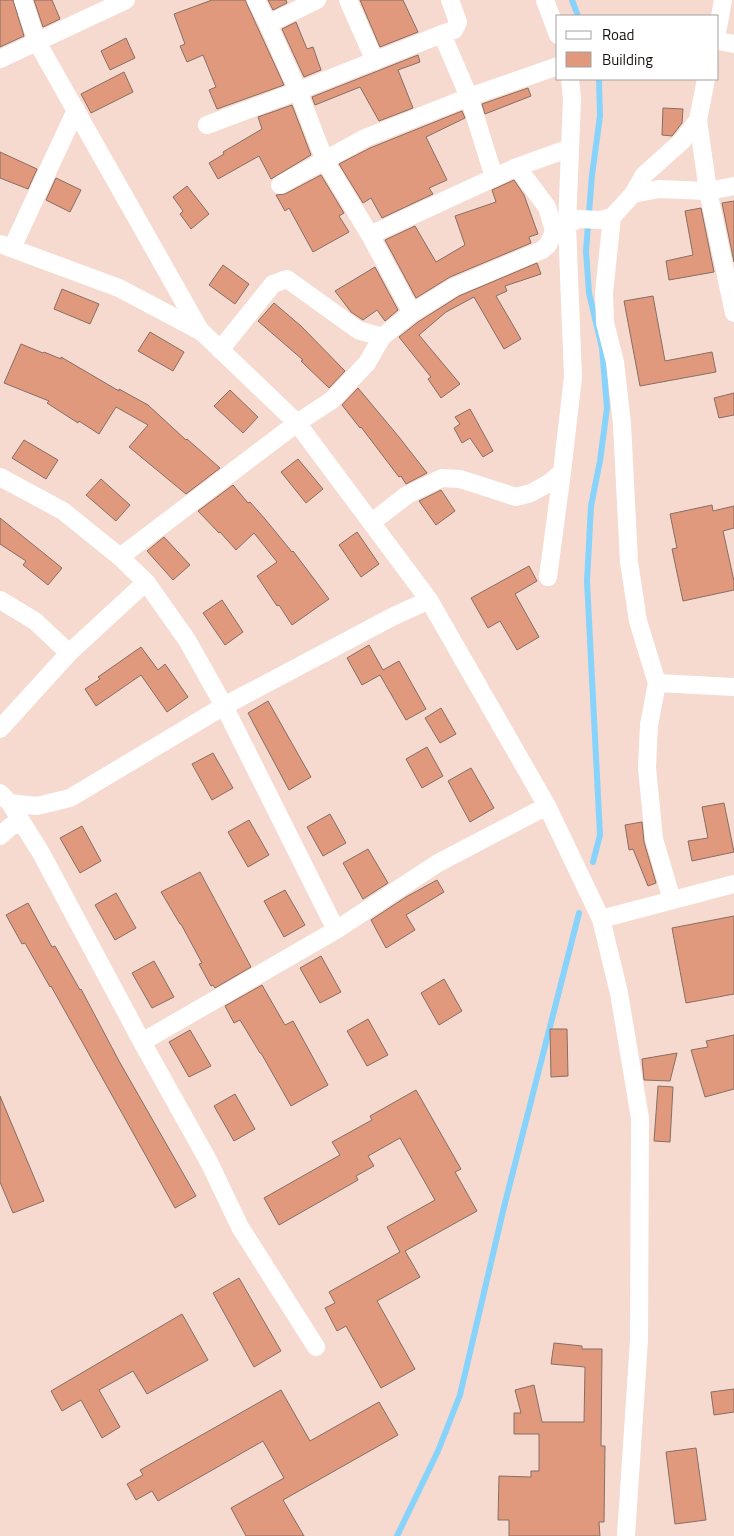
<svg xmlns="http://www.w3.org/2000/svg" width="734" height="1536" font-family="'Titillium Web',sans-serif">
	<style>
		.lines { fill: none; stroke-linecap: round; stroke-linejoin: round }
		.stream { stroke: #87d3fc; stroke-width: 6 }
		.building { fill: #e1997e; stroke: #866e64 }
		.street { stroke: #fff; stroke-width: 18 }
	</style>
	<rect width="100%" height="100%" fill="#f6dacf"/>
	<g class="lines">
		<path class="stream" d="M572,0L578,16
			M593,862L600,835L587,581L591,506L600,461L607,408L602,348L589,293L586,251L592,175L600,116L599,79
			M397,1536L438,1451L460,1395L504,1207L579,913"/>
	</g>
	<path class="building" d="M0,0H13L24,36L0,47Z
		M34,0H52L60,19L43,27Z
		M212,0H245L284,85L217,109L209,90L216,87L203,55L187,62L180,46L185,44L174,14Z
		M268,0H286L287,3L273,10Z
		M360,0H403L418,32L380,47Z
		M296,22L307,49L313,47L321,70L304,77L282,29Z
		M126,38L135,58L110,70L101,51Z
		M418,55L420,62L398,70L413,108L379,121L360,87L315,105L312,97Z
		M124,72L133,92L91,113L81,94Z
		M528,88L531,96L485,114L482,104Z
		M292,105L311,155L271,179L259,156L218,179L209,163L224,154L223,152L262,129L258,117Z
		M663,108L683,109L682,123L672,136L662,135Z
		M462,111L465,118L426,137L447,180L429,188L433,194L382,218L371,198L363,203L339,164L370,148Z
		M0,152L37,169L28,189L0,178Z
		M321,175L344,213L339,216L349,232L313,252L289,208L285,211L276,195L285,194Z
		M56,178L81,190L70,212L46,200Z
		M514,180L524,195L538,234L529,237L531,243L450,277L416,298L385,240L415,226L436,262L465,245L455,216L496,202L492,190Z
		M187,186L209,214L191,229L180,214L183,211L173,197Z
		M734,201V262L722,203Z
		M701,208L714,272L669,280L666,261L693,255L685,211Z
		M537,263L541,274L505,286L507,291L496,296L521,339L504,349L474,297L446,312L419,335L460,384L441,398L428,379L431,377L399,337L418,322L459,296Z
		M223,265L249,284L235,304L209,285Z
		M375,267L398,310L385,321L377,310L363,320L351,312L335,291Z
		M62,289L99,304L90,324L54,309Z
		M653,296L665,361L712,352L716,372L640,386L624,301Z
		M274,303L301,326L345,371L329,388L301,361L303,360L258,321Z
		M150,332L184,352L173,371L138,351Z
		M21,344L43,353L44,352L61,359V357L119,391V389L148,405L186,440L187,439L220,468L186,494L129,447L148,425L116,407L99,434L79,421L78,423L47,403L49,401L4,383Z
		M358,388L399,437L427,473L406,484L401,476L399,477L361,427L360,428L342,405Z
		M230,390L258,417L243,433L214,406Z
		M734,393V415L719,418L714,398Z
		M470,409L493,451L483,457L470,438L462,443L454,428L460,424L455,417Z
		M24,440L58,460L46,479L12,458Z
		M298,459L323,489L306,503L281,472Z
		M101,479L130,505L116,521L86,495Z
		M233,485L248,503L250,502L265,519L292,552L293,551L329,599L292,625L279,605L277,606L257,576L277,562L254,533L236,550L220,532L219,533L198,511Z
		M441,490L455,511L436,525L419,501Z
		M712,505L713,511L734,506V528L723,531L734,581V590L683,601L672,549L677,548L670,514Z
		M0,518L62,568L48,585L23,565L26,561L0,544Z
		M357,532L379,564L361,577L339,545Z
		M164,537L190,565L173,580L147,551Z
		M529,566L537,581L515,594L539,637L517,650L500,621L488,628L471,598Z
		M222,600L243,632L225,645L203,613Z
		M369,645L383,670L399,661L426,709L406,720L380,675L362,685L347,658Z
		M141,647L158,670L165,664L188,697L167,712L141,675L96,706L85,689L100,679L98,677Z
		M268,701L311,777L289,790L248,713Z
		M441,708L456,734L440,743L425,718Z
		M427,747L443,776L422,788L406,759Z
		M213,753L233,788L212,800L192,764Z
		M471,768L494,808L470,822L448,781Z
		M724,803L734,852L692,861L688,841L708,838L702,807Z
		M330,814L346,843L323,856L307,827Z
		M249,820L269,855L248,867L228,832Z
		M642,822L644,842L656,883L648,886L633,849L629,850L625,825Z
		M82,826L101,861L80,873L60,838Z
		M368,849L388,883L363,899L343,863Z
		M200,872L251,967L215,988L213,985L211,986L199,964L202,963L181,924H180L161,892Z
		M437,880L444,892L406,915L415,930L386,948L371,920L406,897Z
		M285,890L305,925L284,937L264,901Z
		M116,893L136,928L115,940L95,905Z
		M28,903L52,947L55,946L80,990L81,989L119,1061L196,1196L175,1208L51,986L50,987L25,943L22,944L6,915Z
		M734,916V994L686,1003L672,928Z
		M321,956L341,992L320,1003L300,968Z
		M154,961L174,997L152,1008L132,973Z
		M444,979L462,1011L439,1025L421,993Z
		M262,985L285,1025L293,1021L328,1085L291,1106L261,1053H260L240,1020L234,1023L225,1006Z
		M368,1019L388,1055L367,1066L347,1031Z
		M550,1029H567L568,1076L551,1077Z
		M190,1030L211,1066L189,1077L169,1042Z
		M734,1035V1089L705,1097L691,1050L708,1047L706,1041Z
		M677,1053L670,1081L644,1080L642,1059Z
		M658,1086L673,1087L670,1142L654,1141Z
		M416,1090L461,1169L455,1172L477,1211L405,1251L420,1277L377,1301L415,1369L381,1388L346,1326L337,1331L325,1308L335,1303L329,1292L400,1252L387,1227L435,1200L400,1138L368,1156L374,1166L356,1176L358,1180L279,1225L264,1198L340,1155L332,1142L372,1120L370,1116Z
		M235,1094L255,1129L234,1141L214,1106Z
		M0,1096L44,1201L13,1213L0,1182Z
		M239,1278L281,1351L254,1367L213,1293Z
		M182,1314L208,1360L147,1394L133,1371L99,1390L120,1427L102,1438L81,1400L62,1411L51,1391Z
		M554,1343L582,1346V1349H602L601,1446H605L604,1522H599L600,1536H509V1520H498L499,1476L531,1477V1471H539V1434H514V1413H521L515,1390L534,1385L542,1422H584L585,1367L551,1364Z
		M734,1389V1412L714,1415L711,1392Z
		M281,1390L310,1441L379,1402L398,1435L283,1500L304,1536H246L231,1508L284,1478L263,1441L158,1501L152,1491L136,1500L127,1484L143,1475L140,1470Z
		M696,1448L706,1520L675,1524L666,1452Z"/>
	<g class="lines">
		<path class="street" d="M23,0L37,42L201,332
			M256,0L268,24
			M317,0L268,24L298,91L442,34
			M348,0L375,61
			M450,0L458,22L454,30L442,34L469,97L494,177
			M545,0L558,35
			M718,28L723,0
			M718,41L734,44
			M0,59L126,0
			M698,120L708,191L734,313
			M207,125L298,91L325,161L370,235L412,313
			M517,167L570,148
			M280,185L365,138L469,97L558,66
			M633,194L659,189L708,191L734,186
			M612,217L604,293L605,323L615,362L622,424L629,562L638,621L657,683L649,725L647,768L654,839L672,900
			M370,235L517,167L547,207L554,231
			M0,244L119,288L202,332L297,423L429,600
			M12,248L76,110
			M220,350L273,284L287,279L358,330L382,337
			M0,477L63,511L120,557L146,582L187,640L224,706L336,930
			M372,522L407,495L442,478L460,479L516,497L531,493L549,483L562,472L573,377L567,225L572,99L570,79
			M120,557L297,423L332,400L367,363L382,337L412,313L454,287L542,250L548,245L554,231L579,219L601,220L612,217L633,194L644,175L682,141L698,120L706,79
			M548,577L562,472
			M0,600L35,621L69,653
			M657,683L734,687
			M0,729L69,653L146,582
			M0,793L10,803L37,806L70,798L224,706L392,617L429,600L547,806L601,919L619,993L640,1118L639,1340L626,1536
			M10,803L41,853L142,1042L209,1162L240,1227L316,1347
			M0,836L11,826L22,822
			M601,919L734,884
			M142,1042L336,930L438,863L547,806"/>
	</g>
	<rect x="556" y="15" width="162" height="65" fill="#ffffff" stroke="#a4a09f"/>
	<rect x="566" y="31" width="25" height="8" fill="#ffffff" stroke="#a4a09f"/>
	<text x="602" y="40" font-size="15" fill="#1b120e">Road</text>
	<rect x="566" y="52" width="25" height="15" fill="#e1997e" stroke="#a4a09f"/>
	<text x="602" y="65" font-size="15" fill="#1b120e">Building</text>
</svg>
